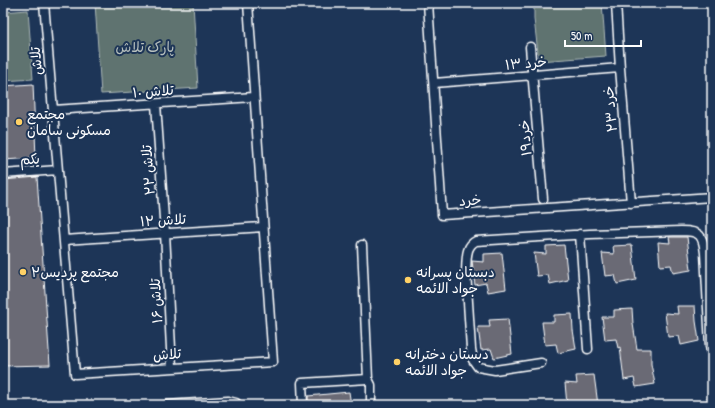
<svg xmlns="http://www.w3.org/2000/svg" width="715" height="408" font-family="'Patrick Hand','Playpen Sans Arabic',sans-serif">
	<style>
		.green { fill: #5e736f; stroke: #aeb9b7 }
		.building { fill: #6a6a74; stroke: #fff }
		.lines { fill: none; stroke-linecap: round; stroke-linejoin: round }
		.minor-casing { stroke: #fff; stroke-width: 11 }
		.primary-casing { stroke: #fff; stroke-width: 16 }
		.minor { stroke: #1d3557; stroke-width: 8 }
		.primary { stroke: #1d3557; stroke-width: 13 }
		.poi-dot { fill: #ffd166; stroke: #1d3557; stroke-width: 1.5 }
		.labels { text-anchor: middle; stroke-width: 4; stroke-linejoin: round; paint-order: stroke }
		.park-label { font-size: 14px; fill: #b7c0be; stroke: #1d3557 }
		.street-label { font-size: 14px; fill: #fff; stroke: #1d3557 }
		.poi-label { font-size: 14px; fill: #fff; stroke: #1d3557; text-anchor: start }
	</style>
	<rect width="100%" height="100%" fill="#1d3557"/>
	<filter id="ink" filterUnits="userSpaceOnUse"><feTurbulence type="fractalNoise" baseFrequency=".025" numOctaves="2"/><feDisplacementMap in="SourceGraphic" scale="8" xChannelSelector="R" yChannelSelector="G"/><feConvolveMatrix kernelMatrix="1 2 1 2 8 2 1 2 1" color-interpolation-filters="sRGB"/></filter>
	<g filter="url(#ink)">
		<path class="green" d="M95,3H193L198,88L101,94Z
			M534,3H602L606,56L539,61L534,19Z
			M28,10L33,79L3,81V12Z"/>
		<path class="building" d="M33,84L36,158L3,160V86Z
			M37,177L50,365L3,366V180Z
			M669,237H687L691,270L673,273L671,265L660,266L658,242L670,243Z
			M564,245L568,280L550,284L548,275L537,276L534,253L546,254V246Z
			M632,245L636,280L617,284L615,275L605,276L602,253L614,254L613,246Z
			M502,253L506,289L488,292L486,283L475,285L472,261L484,262V254Z
			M677,306H695L696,321L699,341L681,345L679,336L668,337L665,313L678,314Z
			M632,309L633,324L637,349H651V364L655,384L636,387L634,378L624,380L620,347L618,348L616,339L605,340L602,317H614V310Z
			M572,314L573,330L576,349L558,353L556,344L545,345L542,322H554V315Z
			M508,319L512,354L494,358L491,349L481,350L478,327H490L489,320Z
			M594,375L598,405H567L565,383L577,384L576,376Z
			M349,392L351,405H308V396Z"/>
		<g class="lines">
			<g class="minor-casing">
				<path id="minor" d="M44,3L75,374L273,362L248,3
					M428,3L442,215L712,197
					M616,3L620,68L631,203
					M530,47L543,199
					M434,83L620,68
					M156,104L165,233L172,367
					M53,110L254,97
					M3,174L58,170
					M580,234L588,349
					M64,240L263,227
					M362,245L368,379
					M541,363L495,370L478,367L473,360L471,349L466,271C467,260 465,246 476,241L590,234L681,231C700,231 703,235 705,253L710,346L712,357
					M167,405L228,401L236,403L238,405
					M303,405L302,383L368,379L371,385V405"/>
			</g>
			<g class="primary-casing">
				<path id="primary" d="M711,405L712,404"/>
			</g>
			<use href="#minor" class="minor"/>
			<use href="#primary" class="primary"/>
		</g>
	</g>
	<g class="poi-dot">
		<circle cx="19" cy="122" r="4"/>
		<circle cx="23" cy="272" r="4"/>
		<circle cx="408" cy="280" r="4"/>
		<circle cx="397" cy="362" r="4"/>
	</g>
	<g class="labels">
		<g class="park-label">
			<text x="145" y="52">پارک تلاش</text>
		</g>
		<g class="street-label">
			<text transform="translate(36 61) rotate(-95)" y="5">تلاش</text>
			<text transform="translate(526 63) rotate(-5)" y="5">خرد ۱۳</text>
			<text transform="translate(153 91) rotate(-4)" y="5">تلاش ۱۰</text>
			<text transform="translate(610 109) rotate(-95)" y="5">خرد ۲۳</text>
			<text transform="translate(525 138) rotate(-95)" y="5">خرد۱۹</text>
			<text transform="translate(30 159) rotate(-3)" y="5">یکم</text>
			<text transform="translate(148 170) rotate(-94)" y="5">تلاش ۲۲</text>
			<text transform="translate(470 200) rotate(-4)" y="5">خرد</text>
			<text transform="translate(163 220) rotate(-3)" y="5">تلاش ۱۲</text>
			<text transform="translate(156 301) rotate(-93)" y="5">تلاش ۱۶</text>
			<text transform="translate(167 354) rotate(-4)" y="5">تلاش</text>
		</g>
		<g class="poi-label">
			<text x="27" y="119">مجتمع<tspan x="27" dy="16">مسکونی سامان</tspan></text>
			<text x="31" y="277">مجتمع پردیس۲</text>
			<text x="416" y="277">دبستان پسرانه<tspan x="416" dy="16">جواد الائمه</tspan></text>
			<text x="405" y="359">دبستان دخترانه<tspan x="405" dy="16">جواد الائمه</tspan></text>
		</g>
	</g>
	<rect width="715" height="408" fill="none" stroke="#1d3557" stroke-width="16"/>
	<rect x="8" y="8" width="699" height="392" fill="none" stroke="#fff" stroke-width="1.5" filter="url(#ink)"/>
	<path d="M565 40v6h76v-6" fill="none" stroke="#ffffff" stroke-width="2"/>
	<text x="571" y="40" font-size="12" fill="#ffffff" stroke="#1d3557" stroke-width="3" paint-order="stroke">50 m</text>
</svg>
